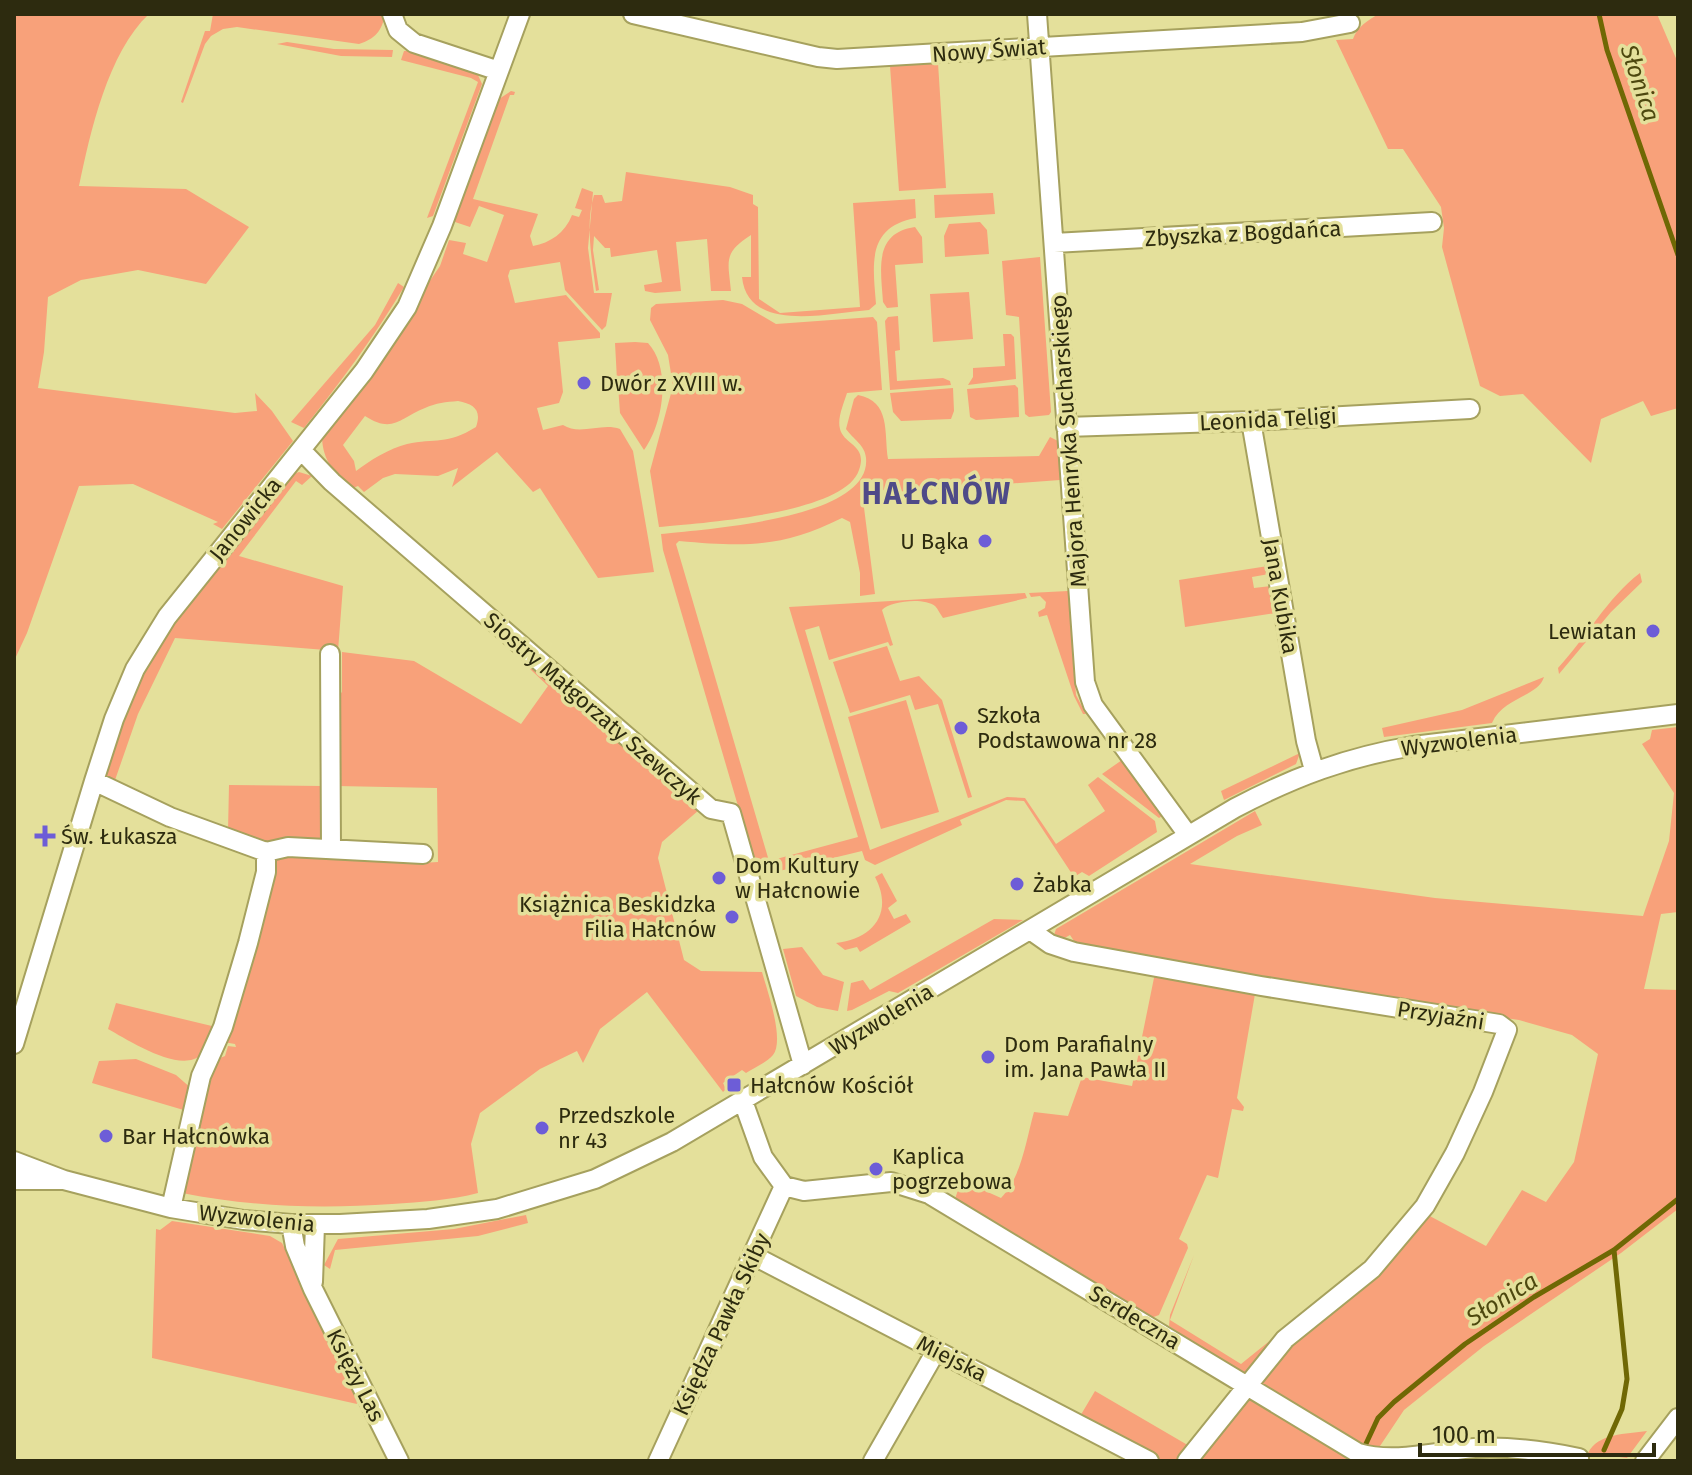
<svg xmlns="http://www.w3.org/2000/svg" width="1692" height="1475" font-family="'Fira Sans',sans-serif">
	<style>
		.green { fill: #f8a17a; fill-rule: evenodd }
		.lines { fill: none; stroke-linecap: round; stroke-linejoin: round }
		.stream { stroke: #6f6804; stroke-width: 5 }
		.minor-casing { stroke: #a6a15e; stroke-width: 22 }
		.minor { stroke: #fff; stroke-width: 18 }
		.poi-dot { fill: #6d5dd7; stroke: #e4e09b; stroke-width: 3 }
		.labels { text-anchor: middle; stroke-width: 7; stroke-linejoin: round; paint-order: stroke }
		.street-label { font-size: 22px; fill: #2d2b0f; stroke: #e4e09b }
		.poi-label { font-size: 22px; fill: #2d2b0f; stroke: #e4e09b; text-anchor: start }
		.water-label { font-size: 24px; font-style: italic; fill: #4d480f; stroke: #e4e09b }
		.district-label { font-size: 30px; font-weight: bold; letter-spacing: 2px; fill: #4e4a88; stroke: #e4e09b }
	</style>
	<rect width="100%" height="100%" fill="#e4e09b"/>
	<path class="green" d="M14,14H149C108,52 90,133 79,186L186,189L249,227L206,284L138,270L81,280L48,297L44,352L38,388L235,413L257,411L255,393L272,411L293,441L222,529L213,524L218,522L133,484L79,486L27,633L14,661Z
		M213,14H385C382,31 375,39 359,44L237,27L223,29L211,36L205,44L183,103L181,102L205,31H210Z
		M1379,14H1657L1678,63V408L1651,416L1643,401L1601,419L1591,463L1523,394L1500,396L1480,386L1442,247L1444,228L1441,207L1403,149H1388L1336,40L1353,39C1357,27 1368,20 1379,14Z
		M287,42L334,49L393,50L392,57L341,56L277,44Z
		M404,51C428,50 456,65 478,75L482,84L433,216L427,218L478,82L471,78L401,60Z
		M949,58L951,62L938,63L946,188L899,191L890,66H872L873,64Z
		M511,91L515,92L514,95H510L473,199L538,214L530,236L533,246C550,243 565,233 572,215L579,217L582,210L575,208L582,188L593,192L588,248L594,293H612L606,326L602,330L565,290L560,262L510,270L508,276L515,303L566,295L600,333V338L558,342L563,392L559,403L537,408L543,430L563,425C580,436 602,422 620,429L633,451L654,572L598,578L540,488L533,492L497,452L452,487L458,468L438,476L395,474L383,478L364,492L358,486L353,488C334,475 323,460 322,438L440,266L449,240L466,243L463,254L487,262L504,215L479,206L470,227L452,221L493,111L499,99ZM458,401C474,404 482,410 476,427C447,445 435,438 407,444C390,448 369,461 356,471L354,461L343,445L365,416C393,434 400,418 425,408C436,403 446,402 458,401Z
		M626,172L730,187L753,195V204L758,207L759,299L780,313L860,307L853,203L915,199L916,218C866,227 873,265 876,304L869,310C829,313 748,334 742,277H751V235C723,253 728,260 731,291H711L707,239L676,242L681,291L655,293L645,291L644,285L662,282L657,250L611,257L610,248H605L594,236L593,250L599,290L596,291C592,260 585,225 594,195H602L605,203L622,201Z
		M993,193L995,214L935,218L934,195Z
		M980,222L987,230L989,254L945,257L944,236L949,224Z
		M915,227L922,237L923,263L895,265L898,307L887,308L883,302C881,270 873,233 915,227Z
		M1040,257L1051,412L1049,415L1029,417L1025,414L1019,317L1006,315L1002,261Z
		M398,283L404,287C374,337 340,383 304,428L291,422L375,325Z
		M969,292L973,339L933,342L930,294Z
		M723,300L742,304L776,324L873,317L877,322L882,390L847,393C844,403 837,418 840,429C844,445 868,445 859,470C845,514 700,523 659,527L650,471L673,386L668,355L650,320L651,308L656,304Z
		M898,316L900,350L895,351L897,381L943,378L950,381L951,385L890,390L885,321L888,317Z
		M1003,334H1011L1014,337L1016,379L968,385L973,377V368L1005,366Z
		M635,342L648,343C672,369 663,424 644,450L620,413L618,385L634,382L633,378L617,380L615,343Z
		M1015,385L1018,388L1019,417L976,420L970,417L967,389Z
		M953,388L954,411L951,419L901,421L893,412L890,393Z
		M858,395C891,401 884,433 888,459L1039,456L1050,437L1058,441L1060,480L897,492L896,489L862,492L875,594L860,596V573L850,522L842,518C781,548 746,547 679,541L676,544L769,861L858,837L789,607L1025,593L1027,598L943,618C940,614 938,609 935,606C924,597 890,601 882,610L893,645L890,646L888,642L829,660L819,626L805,630L870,850L1007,797L1025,798L1056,844L1105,811L1088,785L1098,777L1155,821L1157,832L1089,876L1082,872L1074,877L1024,801L1006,800L960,820L962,825L875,865L865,860L862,851L771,873L759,870L755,864L663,550L661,534C702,529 872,520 866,458C865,445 853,439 846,429L854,399Z
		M299,472L312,476L302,485L296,481L239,556L343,586L338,651L175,638L138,714L114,783L105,779L104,774L139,677L167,628L291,475Z
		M1268,566L1269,574L1252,577L1254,588L1271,586L1276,613L1185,627L1179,580Z
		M1640,573L1642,582L1611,612L1559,674L1558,668C1586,638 1607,598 1640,573Z
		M1068,591L1076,695L1086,714H1083L1074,696L1047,615L1039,617L1038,612L1045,608L1046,602L1040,596L1031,597L1029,593Z
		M887,646L900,681L919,676L942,700L972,797L968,798L938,704L915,710L910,695L850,713L833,662Z
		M342,652L414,661L521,724L548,686L530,669L534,667L699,810L662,842L658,858L684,960L701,971L762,972C767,990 785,1040 773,1055C766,1063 754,1068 746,1073L742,1070L723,1083L726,1089L723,1092L647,992L600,1029L583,1063L577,1051L540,1069L480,1113L471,1144L478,1193C451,1200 421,1202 392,1204C321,1209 253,1207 182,1193L215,1060L225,1056L228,1046L236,1047L235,1044L223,1042L275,858L280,854L405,857L421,863L438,862L437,788L337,786V845L335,699L342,692Z
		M1544,677C1538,697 1503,697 1492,723L1384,737L1382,728L1462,710Z
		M906,700L939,812L881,829L848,717Z
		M1678,727V912L1661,914L1644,989L1678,990V1209L1621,1253L1484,1346L1404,1410L1376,1452L1369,1451L1257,1384L1276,1357L1426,1214L1486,1246L1522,1190L1546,1202L1574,1162L1598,1054L1572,1035L1519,1020L1332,993L1078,947L1070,935L1061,940L1053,938L1056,929L1255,811L1262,825L1237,836L1190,864L1435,898L1643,916L1669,841L1674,793L1642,744L1650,739L1652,730Z
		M1300,753L1296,764L1224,800L1221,791Z
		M1122,760L1164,815L1159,818L1102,774Z
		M229,785L322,786L323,840L261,844L228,831Z
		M882,873L897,901L888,908L894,919L906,914L911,922L860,952L857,947L845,950L836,943C873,939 894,913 875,877Z
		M994,919L1023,920L898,993L889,991L852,1010L847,1011L851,983L863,980L870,990Z
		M802,947L823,975L844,982L838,1011L817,1007L796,996L783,949Z
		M1155,973L1255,994L1237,1098L1244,1107L1243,1111L1232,1109L1218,1178L1207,1175L1179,1239L1187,1244L1188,1248L1159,1315L1151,1318L956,1203L955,1199L958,1190L972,1185L1001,1198C1022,1176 1026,1140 1034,1112L1068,1116L1082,1077L1132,1086Z
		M116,1003L216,1027C212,1035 208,1048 201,1055C180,1074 128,1040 108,1029Z
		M136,1059L176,1075L192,1089L187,1111L92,1083L99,1061Z
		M526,1215L528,1223L478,1236L335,1250L330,1269L324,1265L338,1239L454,1229Z
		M172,1221L270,1236L282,1243L355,1390L357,1404L152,1358L156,1229L160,1230Z
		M1194,1255L1170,1320L1241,1364L1299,1317L1249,1371L1239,1375L1183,1341L1178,1332L1169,1326L1170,1315Z
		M930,1340L1079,1418L1095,1391L1191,1447L1235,1391L1210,1376L1213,1369L1234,1382L1239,1389L1182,1461H1156L930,1343Z
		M1246,1394L1361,1461H1193Z
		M1647,1431L1627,1458L1588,1453C1598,1433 1626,1434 1647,1431Z"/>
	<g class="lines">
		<path class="stream" d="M1599,14L1607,50L1678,255
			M1364,1448L1378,1418L1394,1402L1465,1344L1534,1297L1614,1250L1678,1199
			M1604,1450L1622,1409L1627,1379L1614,1250"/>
		<g class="minor-casing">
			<path id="minor" d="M392,14L398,30L414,43L499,71
				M633,14L818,57L837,59L1302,32L1350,23
				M1037,14L1085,682L1093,705L1188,835
				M1054,243L1432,222
				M1251,421L1306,741L1314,770
				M1066,427L1251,421L1470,409
				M301,450L332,482L711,809L731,813L803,1065
				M330,654L331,848
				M94,781L170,817L266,852V872L248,943L223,1027L201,1076L171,1208
				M266,852L288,847L423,854
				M1030,930L1050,944L1074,952L1261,986L1499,1024L1507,1030L1483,1092L1455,1153L1425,1206L1372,1269L1285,1339L1187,1461
				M14,1044L94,781L114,719L135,669L167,617L364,371L407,307L442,226L520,14
				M743,1101L763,1157L784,1186L804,1191L891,1182L929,1194L1358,1453C1396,1464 1436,1451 1475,1448C1510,1446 1545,1451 1579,1458
				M14,1161L64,1180L171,1208L244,1220L291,1224H340L428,1219L497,1209L595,1179L672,1142L1235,808C1294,777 1347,757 1413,746L1678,714
				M14,1180H61
				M291,1224L295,1246L313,1289L399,1461
				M754,1256L1149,1461
				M313,1282L315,1225
				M658,1461L784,1186
				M873,1461L936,1351
				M1645,1461L1678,1418"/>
		</g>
		<use href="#minor" class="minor"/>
	</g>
	<g class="poi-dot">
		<circle cx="584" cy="383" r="8"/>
		<circle cx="985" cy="541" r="8"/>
		<circle cx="1653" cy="631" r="8"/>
		<circle cx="961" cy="728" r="8"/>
		<path d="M41 824h8v8h8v8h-8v8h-8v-8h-8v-8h8z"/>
		<circle cx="719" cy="878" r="8"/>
		<circle cx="1017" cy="884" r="8"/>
		<circle cx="732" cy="917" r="8"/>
		<circle cx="988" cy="1057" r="8"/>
		<rect x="726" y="1077" width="16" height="16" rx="4"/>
		<circle cx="542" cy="1128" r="8"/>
		<circle cx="106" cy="1136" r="8"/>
		<circle cx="876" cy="1169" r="8"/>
	</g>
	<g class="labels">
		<g class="street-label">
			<text transform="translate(989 50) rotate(-4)" y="8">Nowy Świat</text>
			<text transform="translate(1243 233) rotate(-3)" y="8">Zbyszka z Bogdańca</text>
			<text transform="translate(1268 419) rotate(-3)" y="8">Leonida Teligi</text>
			<text transform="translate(1068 441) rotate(-94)" y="8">Majora Henryka Sucharskiego</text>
			<text transform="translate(245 519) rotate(-51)" y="8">Janowicka</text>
			<text transform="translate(1281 596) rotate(80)" y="8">Jana Kubika</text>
			<text transform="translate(593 708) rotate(41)" y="8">Siostry Małgorzaty Szewczyk</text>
			<text transform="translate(1459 741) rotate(-7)" y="8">Wyzwolenia</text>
			<text transform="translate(1441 1015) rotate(9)" y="8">Przyjaźni</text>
			<text transform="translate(881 1019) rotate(-31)" y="8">Wyzwolenia</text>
			<text transform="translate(257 1218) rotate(6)" y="8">Wyzwolenia</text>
			<text transform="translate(1135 1317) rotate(31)" y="8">Serdeczna</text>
			<text transform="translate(721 1324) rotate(-65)" y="8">Księdza Pawła Skiby</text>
			<text transform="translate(952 1358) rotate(27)" y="8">Miejska</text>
			<text transform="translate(356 1375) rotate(63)" y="8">Księży Las</text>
		</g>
		<g class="poi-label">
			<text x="600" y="391">Dwór z XVIII w.</text>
			<text x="969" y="549" text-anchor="end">U Bąka</text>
			<text x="1637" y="639" text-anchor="end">Lewiatan</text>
			<text x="977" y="723">Szkoła<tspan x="977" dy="25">Podstawowa nr 28</tspan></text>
			<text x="61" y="844">Św. Łukasza</text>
			<text x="735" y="873">Dom Kultury<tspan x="735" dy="25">w Hałcnowie</tspan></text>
			<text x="1033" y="892">Żabka</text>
			<text x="716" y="912" text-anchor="end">Książnica Beskidzka<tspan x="716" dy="25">Filia Hałcnów</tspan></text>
			<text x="1004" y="1052">Dom Parafialny<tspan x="1004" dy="25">im. Jana Pawła II</tspan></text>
			<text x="750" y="1093">Hałcnów Kościół</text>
			<text x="558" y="1123">Przedszkole<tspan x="558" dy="25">nr 43</tspan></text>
			<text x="122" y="1144">Bar Hałcnówka</text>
			<text x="892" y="1164">Kaplica<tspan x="892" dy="25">pogrzebowa</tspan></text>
		</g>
		<g class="water-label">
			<text transform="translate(1640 83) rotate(72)" y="8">Słonica</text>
			<text transform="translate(1502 1299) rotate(-32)" y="8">Słonica</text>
		</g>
		<g class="district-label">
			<text x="937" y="504">HAŁCNÓW</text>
		</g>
	</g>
	<rect width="1692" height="1475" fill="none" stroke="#2d2b0f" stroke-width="32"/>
	<path d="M1420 1443v12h234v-12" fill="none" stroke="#2d2b0f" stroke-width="4"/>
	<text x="1432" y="1443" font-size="24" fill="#2d2b0f" stroke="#e4e09b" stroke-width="6" paint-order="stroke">100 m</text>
</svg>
